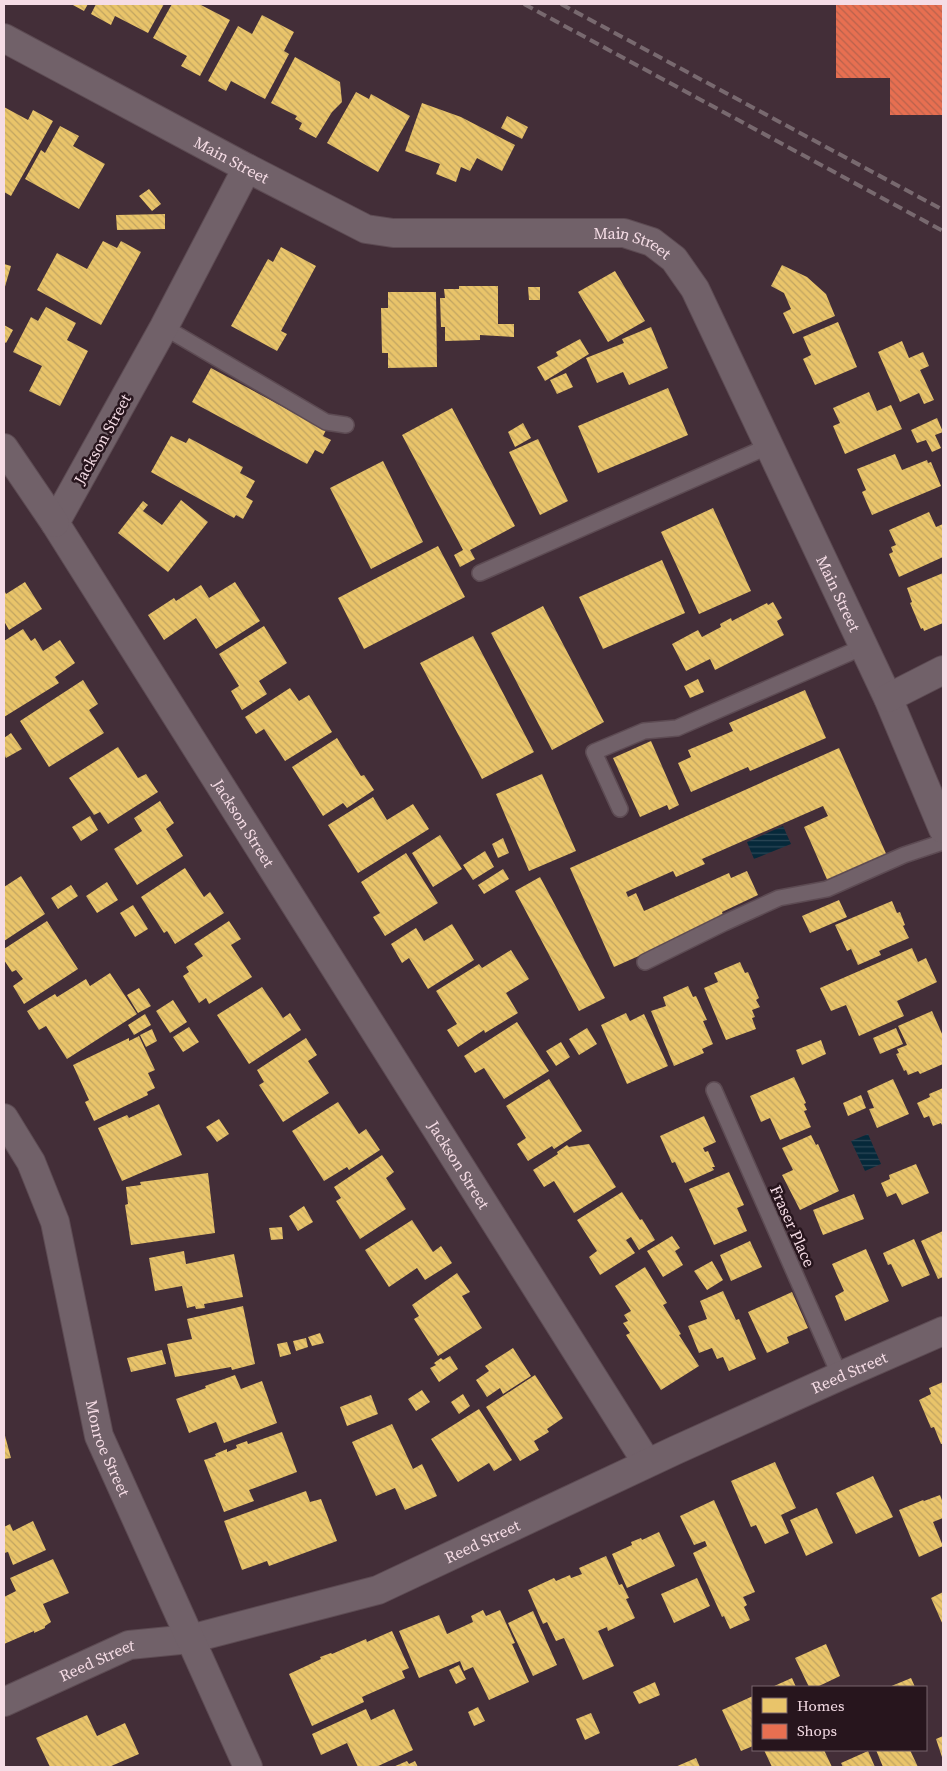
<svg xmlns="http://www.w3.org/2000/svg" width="947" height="1771" font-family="'Source Serif 4',serif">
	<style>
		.water { fill: url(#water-rules) }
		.homes { fill: url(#homes-back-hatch) }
		.shops { fill: url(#shops-back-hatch) }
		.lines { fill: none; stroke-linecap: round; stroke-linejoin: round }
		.service-casing { stroke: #5d4b53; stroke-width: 18 }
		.minor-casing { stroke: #5d4b53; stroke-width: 30 }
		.secondary-casing { stroke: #5d4b53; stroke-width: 30 }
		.service { stroke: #716169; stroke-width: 15 }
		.minor { stroke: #716169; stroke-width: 28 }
		.secondary { stroke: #716169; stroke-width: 28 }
		.rail { stroke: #78696f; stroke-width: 4; stroke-dasharray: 10 5; stroke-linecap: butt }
		.labels { text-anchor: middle; stroke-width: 5; stroke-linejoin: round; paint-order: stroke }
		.street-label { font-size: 16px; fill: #f5dce5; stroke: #27151d }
	</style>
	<defs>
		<pattern id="water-rules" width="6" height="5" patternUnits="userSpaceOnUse" patternTransform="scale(1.25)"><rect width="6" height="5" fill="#06293a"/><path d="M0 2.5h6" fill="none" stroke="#2b4756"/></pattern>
		<pattern id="homes-back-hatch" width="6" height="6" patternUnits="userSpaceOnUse" patternTransform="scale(1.25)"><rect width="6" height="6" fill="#e9c46a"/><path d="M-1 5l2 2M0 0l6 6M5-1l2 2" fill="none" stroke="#c1a461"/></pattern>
		<pattern id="shops-back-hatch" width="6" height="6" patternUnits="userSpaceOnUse" patternTransform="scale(1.25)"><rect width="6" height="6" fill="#e76f51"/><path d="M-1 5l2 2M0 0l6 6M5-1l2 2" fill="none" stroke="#b8624d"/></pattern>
	</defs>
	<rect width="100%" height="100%" fill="#432e38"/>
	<path class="water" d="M783,826L791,844L754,859L747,842Z
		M868,1134L881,1164L865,1171L851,1141Z"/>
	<path class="homes" d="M71,4H88L84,11Z
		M96,4H164L148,33L115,16L111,25L91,14Z
		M172,4H199L230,20L200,76L181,66L187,56L153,38Z
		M262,15L294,32L284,51L289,54L265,99L231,81L226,91L208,81L238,26L252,34Z
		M295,57L340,82L342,102L332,112L316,138L299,129L302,123L295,119L297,116L271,103Z
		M356,92L369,99L371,94L410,116L378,172L327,143Z
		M422,103L461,117L515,145L502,171L477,158L470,171L461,167L456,182L436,174L440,164L405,151Z
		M4,107L28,120L33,110L53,121L11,196L4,192Z
		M507,116L528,127L522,139L501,128Z
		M60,126L79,136L73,146L105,164L79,209L25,179L41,150L45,153Z
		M149,189L161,204L152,211L139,196Z
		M165,214V229L117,230L116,215Z
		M103,241L117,248L121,241L141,252L101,325L37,290L57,253L87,269Z
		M281,247L316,266L281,331L287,334L277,351L231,326L268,259L273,262Z
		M4,264L11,266L4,290Z
		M782,265L807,277L826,294L835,316L793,334L783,313L791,309L784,293L771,286Z
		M615,271L645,321L608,342L578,292Z
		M459,286H498V324H514V337L480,335V340L445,341V327H441L440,298H445L444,289H459Z
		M528,287H540V300H529Z
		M388,292H436L437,367L388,368V353H382L381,308H388Z
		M46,307L76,323L67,340L88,351L60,406L29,391L42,366L13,352L31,317L38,321Z
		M838,322L857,367L815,385L803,359L811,355L803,337Z
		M4,325L13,330L6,343L4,342Z
		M651,327L668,368L629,385L623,372L597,383L586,358L624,343L622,339Z
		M580,339L589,354L545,381L537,367L558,356L556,352Z
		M902,341L909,358L923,352L929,366L920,370L934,400L924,404L919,393L900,402L878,352Z
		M211,368L326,430L323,436L331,440L323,454L315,450L307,464L192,402Z
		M566,373L573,387L557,394L550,380Z
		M668,388L688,435L598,473L578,426Z
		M869,392L877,411L891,405L902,429L845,454L833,426L840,423L833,408Z
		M452,408L515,526L470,550L475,559L460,567L454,555L463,550L402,435Z
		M937,418L943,432L935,435L941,448L932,452L926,440L917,443L911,430Z
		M523,423L531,438L515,447L508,432Z
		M171,436L186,443L189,438L243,467L240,473L255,481L246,497L253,501L243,519L236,515L234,518L151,472Z
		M538,439L568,501L540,515L509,452Z
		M895,454L902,470L927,460L928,463L931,462L941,486L872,515L862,492L866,490L857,469Z
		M383,461L423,542L371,569L330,488Z
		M181,500L208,522L168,572L118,533L143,501L148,505L143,511L162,525Z
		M713,508L751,591L699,614L661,532Z
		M929,512L936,527L943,524V557L899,577L889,554L893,552L891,547L896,545L889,530Z
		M438,546L465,597L364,649L338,598Z
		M662,560L685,613L603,649L579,597Z
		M943,573V623L924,631L923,628L921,629L910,603L912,602L907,588Z
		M25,582L42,609L9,630L4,621V590L6,594Z
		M235,582L260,621L216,649L196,618L164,640L148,615L174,598L176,601L201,585L209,598Z
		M773,602L782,618L777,621L784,635L715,670L710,659L686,671L672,644L698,630L702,637L721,627L720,624L731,618L732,621L767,603L768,605Z
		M543,606L604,722L552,750L491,633Z
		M264,626L287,663L259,681L267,694L242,710L231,691L239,686L219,654Z
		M23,629L31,641L35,638L43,651L60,640L75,663L55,677L59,683L4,717V641Z
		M473,636L534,752L482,779L420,663Z
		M698,679L704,692L690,698L684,686Z
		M83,680L98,704L89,710L104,733L49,767L20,721Z
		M290,688L299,701L309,695L332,732L285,761L264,729L256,734L245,717Z
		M805,690L826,738L750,771L748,767L691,792L678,763L691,757L688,750L733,731L729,723Z
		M11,733L22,749L6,758L4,754V738Z
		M337,738L361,776L364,775L374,790L347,808L343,803L323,816L292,767Z
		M651,741L679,805L669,810L667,805L640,817L613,758Z
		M118,747L138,778L146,774L158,792L108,824L100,812L94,815L69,778Z
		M839,748L888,858L829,884L804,827L828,816L823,806L702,859L705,864L676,877L673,871L626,892L628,897L636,893L644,911L729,873L731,878L747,871L758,895L722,912L724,918L614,967L570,868Z
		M542,774L576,851L529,871L496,794Z
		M373,797L387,820L413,804L429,829L358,873L328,825Z
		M160,801L174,823L166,829L183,856L137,885L114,849L142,831L134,818Z
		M90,816L98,830L81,841L72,827Z
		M440,835L462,869L433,887L412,853Z
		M503,838L509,853L498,858L492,844Z
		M485,851L494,867L473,880L463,865Z
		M406,853L438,903L385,936L373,917L380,913L361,882Z
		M185,868L204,897L210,892L224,913L175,944L167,931L164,933L141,897Z
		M503,869L509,879L484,894L478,885Z
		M21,876L45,914L4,941V887Z
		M540,877L605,998L579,1011L515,891Z
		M107,882L118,900L97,913L86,896Z
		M71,885L78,896L58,909L51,898Z
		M839,900L847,917L810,933L802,916Z
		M892,901L897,913L900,912L905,925L903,926L909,938L879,951L881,955L858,965L851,949L847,951L835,925Z
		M133,905L148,929L135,937L120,913Z
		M47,921L78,969L24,1004L13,986L23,979L16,970L12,972L4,960V949Z
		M229,921L241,939L231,945L252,977L209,1004L206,998L199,1003L183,976L189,972L186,967L203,956L194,944Z
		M452,924L474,960L428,989L409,958L402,963L391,944L416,928L424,941Z
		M912,948L918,962L926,958L937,982L897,1001L904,1016L859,1036L846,1005L831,1011L820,988Z
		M511,950L529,979L506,993L518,1013L485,1033L484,1030L458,1047L447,1030L457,1024L436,991L479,964L482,968Z
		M740,962L745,973L748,972L759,998L756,1000L760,1007L752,1010L755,1017L752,1018L756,1029L726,1040L704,988L718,982L714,973Z
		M110,973L137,1014L67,1059L46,1026L39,1030L27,1011L55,994L57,997L86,979L90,986Z
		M688,986L693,997L696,996L707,1020L703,1021L713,1044L702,1049L704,1053L674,1066L651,1011L666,1006L663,997Z
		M262,987L283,1018L290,1013L301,1030L249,1064L217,1015Z
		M139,988L151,1006L138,1013L127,995Z
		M173,1000L187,1022L170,1033L156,1011Z
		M932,1011L943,1036V1064L920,1074L918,1071L908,1075L906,1070L904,1071L896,1054L899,1053L897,1049L907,1045L898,1026Z
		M626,1013L630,1021L644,1014L668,1066L627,1084L601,1025Z
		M145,1014L151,1025L134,1035L128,1025Z
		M517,1022L549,1071L504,1099L484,1068L475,1073L464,1056Z
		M189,1027L199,1042L183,1052L173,1037Z
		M587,1028L597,1044L579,1055L569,1039Z
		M896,1028L903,1044L880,1054L873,1038Z
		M152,1029L157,1041L146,1047L140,1035Z
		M139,1036L155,1070L148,1073L155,1088L147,1092L148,1095L94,1121L85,1102L89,1100L73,1065L129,1038V1041Z
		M306,1038L317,1055L308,1061L329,1093L283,1122L259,1085L264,1082L257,1070Z
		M821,1040L826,1054L802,1065L796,1050Z
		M561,1042L570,1057L556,1066L546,1051Z
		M794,1077L806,1103L804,1104L807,1110L804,1111L811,1127L780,1140L770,1118L761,1122L750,1096Z
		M549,1079L582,1131L554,1149L552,1146L528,1161L517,1144L526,1138L506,1106Z
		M893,1079L909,1114L877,1128L869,1109L874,1108L867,1091Z
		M943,1088V1127L941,1123L933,1126L929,1116L924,1118L917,1103L930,1097L929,1094Z
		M861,1095L866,1108L848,1116L843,1103Z
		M338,1102L359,1134L366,1129L380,1150L349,1170L347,1167L324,1181L292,1131Z
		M159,1104L182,1155L122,1181L98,1128L127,1115L129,1118Z
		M704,1116L716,1142L703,1148L705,1152L708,1151L715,1167H712L714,1170L685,1183L675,1162L672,1163L660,1136Z
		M219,1119L229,1134L217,1142L206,1127Z
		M811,1135L816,1145L818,1144L839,1191L800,1210L782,1175L793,1170L782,1148Z
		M589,1144L616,1187L574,1213L554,1181L544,1187L533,1170L558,1154L557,1152L567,1145L569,1147Z
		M382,1155L394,1172L386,1178L406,1209L360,1239L336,1201L341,1198L334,1187Z
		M916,1164L929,1193L902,1205L896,1193L887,1197L881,1183L890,1179L889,1175Z
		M729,1172L744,1205L737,1208L747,1231L714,1245L689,1189Z
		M208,1173L215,1233L131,1245L125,1205L128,1204L126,1187L141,1185L140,1182Z
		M622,1192L640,1220L642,1219L655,1240L639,1250L631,1237L626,1240L635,1253L600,1275L589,1257L597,1251L577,1220Z
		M854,1194L864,1219L823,1235L813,1210Z
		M304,1206L313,1222L298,1231L289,1216Z
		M412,1220L433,1252L441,1246L452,1263L425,1280L417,1268L389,1287L365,1250Z
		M282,1227L283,1239L271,1240L269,1228Z
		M943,1231V1277L938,1279L921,1241Z
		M672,1236L680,1248L675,1251L683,1265L663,1277L647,1251Z
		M914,1239L930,1275L902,1287L891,1264L888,1265L883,1253Z
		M750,1241L762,1267L731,1281L720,1255Z
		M866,1249L889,1301L845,1321L835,1296L844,1291L832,1264Z
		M184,1251L186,1264L234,1254L243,1297L204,1304L205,1308L196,1309L195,1306L187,1308L182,1286L155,1291L149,1258Z
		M712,1261L723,1280L707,1290L694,1271Z
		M645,1267L667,1303L663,1305L681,1334L679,1335L699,1366L661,1390L626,1335L630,1333L623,1323L628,1321L624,1315L631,1311L615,1286Z
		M457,1273L470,1292L462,1296L482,1328L438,1356L414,1319L419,1316L412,1305Z
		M723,1291L736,1320L739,1319L756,1359L729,1371L723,1357L717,1359L712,1348L699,1353L688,1326L707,1319L700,1301Z
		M792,1292L808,1328L787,1337L789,1343L767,1353L748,1312Z
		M243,1306L255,1364L232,1370L231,1367L175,1377L167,1344L192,1339L187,1319Z
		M320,1333L324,1343L312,1346L308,1337Z
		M306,1338L308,1347L296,1351L293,1341Z
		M287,1342L291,1354L280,1357L277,1344Z
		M513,1348L531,1376L503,1394L500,1388L487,1397L476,1380L489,1371L485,1366Z
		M162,1350L166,1364L131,1372L127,1358Z
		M450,1356L458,1369L439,1382L430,1368L436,1365L434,1363L441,1358L443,1360Z
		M235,1375L241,1389L262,1381L277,1423L224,1443L216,1422L189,1433L176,1399L206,1388L205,1386Z
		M535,1375L563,1418L547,1429L549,1432L534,1441L539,1450L520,1461L486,1407Z
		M943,1382V1444H941L934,1427L931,1428L919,1400L931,1394L929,1388Z
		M422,1390L430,1402L416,1411L408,1399Z
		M463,1394L470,1406L459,1414L451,1402Z
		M371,1395L378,1414L347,1426L340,1407Z
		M479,1409L512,1460L494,1471L489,1463L458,1482L431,1439Z
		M392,1424L413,1469L422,1464L437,1496L405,1510L395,1488L376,1496L352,1442Z
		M4,1432L11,1458L4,1459Z
		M282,1432L297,1472L249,1490L254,1501L224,1512L204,1460L216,1456L215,1454L227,1449V1452L237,1448L236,1445L247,1441L248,1444Z
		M775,1462L796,1508L781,1515L789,1533L765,1544L756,1525L751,1527L731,1481Z
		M873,1476L893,1517L856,1534L836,1493Z
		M306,1491L310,1502L321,1499L337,1541L269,1566L267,1561L242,1570L224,1521Z
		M940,1495L943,1503V1518L933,1522L943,1546L919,1557L899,1510L923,1500L924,1501Z
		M714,1500L755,1592L743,1597L747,1605L744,1607L750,1620L730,1629L724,1616L722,1617L693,1553L707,1546L705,1541L694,1545L680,1516Z
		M817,1508L833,1543L806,1556L790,1520Z
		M33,1521L46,1550L13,1565L8,1552L4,1553V1527L10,1524L13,1531Z
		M659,1532L675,1566L627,1588L612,1554L632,1545L631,1542L641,1538L642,1540Z
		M606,1556L619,1585L622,1584L629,1598L626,1599L635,1618L608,1631L607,1627L598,1631L614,1666L583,1680L564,1638L556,1641L547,1622L543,1624L528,1590L554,1578L556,1581L570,1575L571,1578L582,1574L579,1568Z
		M53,1559L69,1593L43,1604L51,1622L45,1626V1628L34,1633V1631L4,1644V1597L16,1591L10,1578Z
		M697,1578L710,1606L674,1623L661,1594Z
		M943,1592V1625L931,1598Z
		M483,1610L486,1616L500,1610L515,1643L512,1644L529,1682L489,1700L473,1667L464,1671L460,1661L419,1678L399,1631L439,1615L447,1634L473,1622L471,1616Z
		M533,1611L557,1665L533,1676L508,1623Z
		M392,1631L409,1668L402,1671L405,1678L362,1697L364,1702L312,1726L289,1674L321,1659L320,1657L331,1653L332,1654L366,1639L367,1642Z
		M826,1644L840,1676L817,1687H809L795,1658Z
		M459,1665L466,1679L456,1684L449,1670Z
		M792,1678L796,1687H772Z
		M911,1678L915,1687H889Z
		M655,1682L660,1695L639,1704L633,1692Z
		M753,1696V1746L741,1751L722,1710Z
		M478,1707L485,1721L474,1726L468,1712Z
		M366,1709L371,1720L394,1709L413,1750L376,1767H358L347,1743L321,1755L312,1734Z
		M591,1713L600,1733L585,1740L576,1719Z
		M87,1715L97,1736L125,1723L139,1754L109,1767H50L36,1738Z
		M943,1736V1760L936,1739Z
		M764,1750H824L832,1767H772Z
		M876,1750H910L918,1767H883Z
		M868,1751L875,1767H843L841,1763Z
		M696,1758L700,1767H675Z
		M407,1761L409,1764L415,1761L418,1767H393Z"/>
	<path class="shops" d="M836,4H943V115H890V78H836Z"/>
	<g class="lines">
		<g class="service-casing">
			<path id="service" d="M164,327L326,422L346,425
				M480,573L769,446
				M620,809L594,752L644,731L677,728L863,647
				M645,962L724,923L779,898L827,889L904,855L943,842
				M714,1090L840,1376"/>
		</g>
		<g class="minor-casing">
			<g id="minor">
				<path id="s1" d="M4,38L247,168L366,229L393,233H624L652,242L674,259L695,289L888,698L943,829"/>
				<path id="s2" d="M247,168L164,327L55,523L647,1463"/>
				<path d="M4,448L55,523"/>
				<path d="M888,698L943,670"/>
				<path id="s3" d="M4,1702L129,1645L190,1639L378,1590L676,1450L840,1376L943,1331"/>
			</g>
		</g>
		<g class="secondary-casing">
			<g id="secondary">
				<path id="s4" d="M4,1118L31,1162L55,1222L99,1436L248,1767"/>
			</g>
		</g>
		<use href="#service" class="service"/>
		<use href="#minor" class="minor"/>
		<use href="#secondary" class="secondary"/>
		<path class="rail" d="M524,4L943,231
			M561,4L943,210"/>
	</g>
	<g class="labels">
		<g class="street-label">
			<text dy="6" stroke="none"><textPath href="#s1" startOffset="258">Main Street</textPath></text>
			<text dy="6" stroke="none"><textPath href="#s1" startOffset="678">Main Street</textPath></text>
			<text transform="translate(102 439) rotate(-61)" y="6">Jackson Street</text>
			<text dy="6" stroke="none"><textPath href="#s1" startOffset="1098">Main Street</textPath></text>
			<text dy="6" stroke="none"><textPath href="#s2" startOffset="758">Jackson Street</textPath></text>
			<text dy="6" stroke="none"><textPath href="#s2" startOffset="1162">Jackson Street</textPath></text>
			<text transform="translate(793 1226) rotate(66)" y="6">Fraser Place</text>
			<text dy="6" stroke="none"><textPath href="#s3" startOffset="912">Reed Street</textPath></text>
			<text dy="6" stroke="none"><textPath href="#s4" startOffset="349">Monroe Street</textPath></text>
			<text dy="6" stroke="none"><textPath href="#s3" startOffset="508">Reed Street</textPath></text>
			<text dy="6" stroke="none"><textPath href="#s3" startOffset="102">Reed Street</textPath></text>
		</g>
	</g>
	<rect width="947" height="1771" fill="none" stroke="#f5dce5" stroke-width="10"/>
	<rect x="752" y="1686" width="175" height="65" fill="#27151d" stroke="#79656d"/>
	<rect x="762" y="1698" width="25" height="15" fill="#e9c46a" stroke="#79656d"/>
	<text x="797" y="1711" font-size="15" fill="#f5dce5">Homes</text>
	<rect x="762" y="1724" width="25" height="15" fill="#e76f51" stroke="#79656d"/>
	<text x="797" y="1736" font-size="15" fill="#f5dce5">Shops</text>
</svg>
